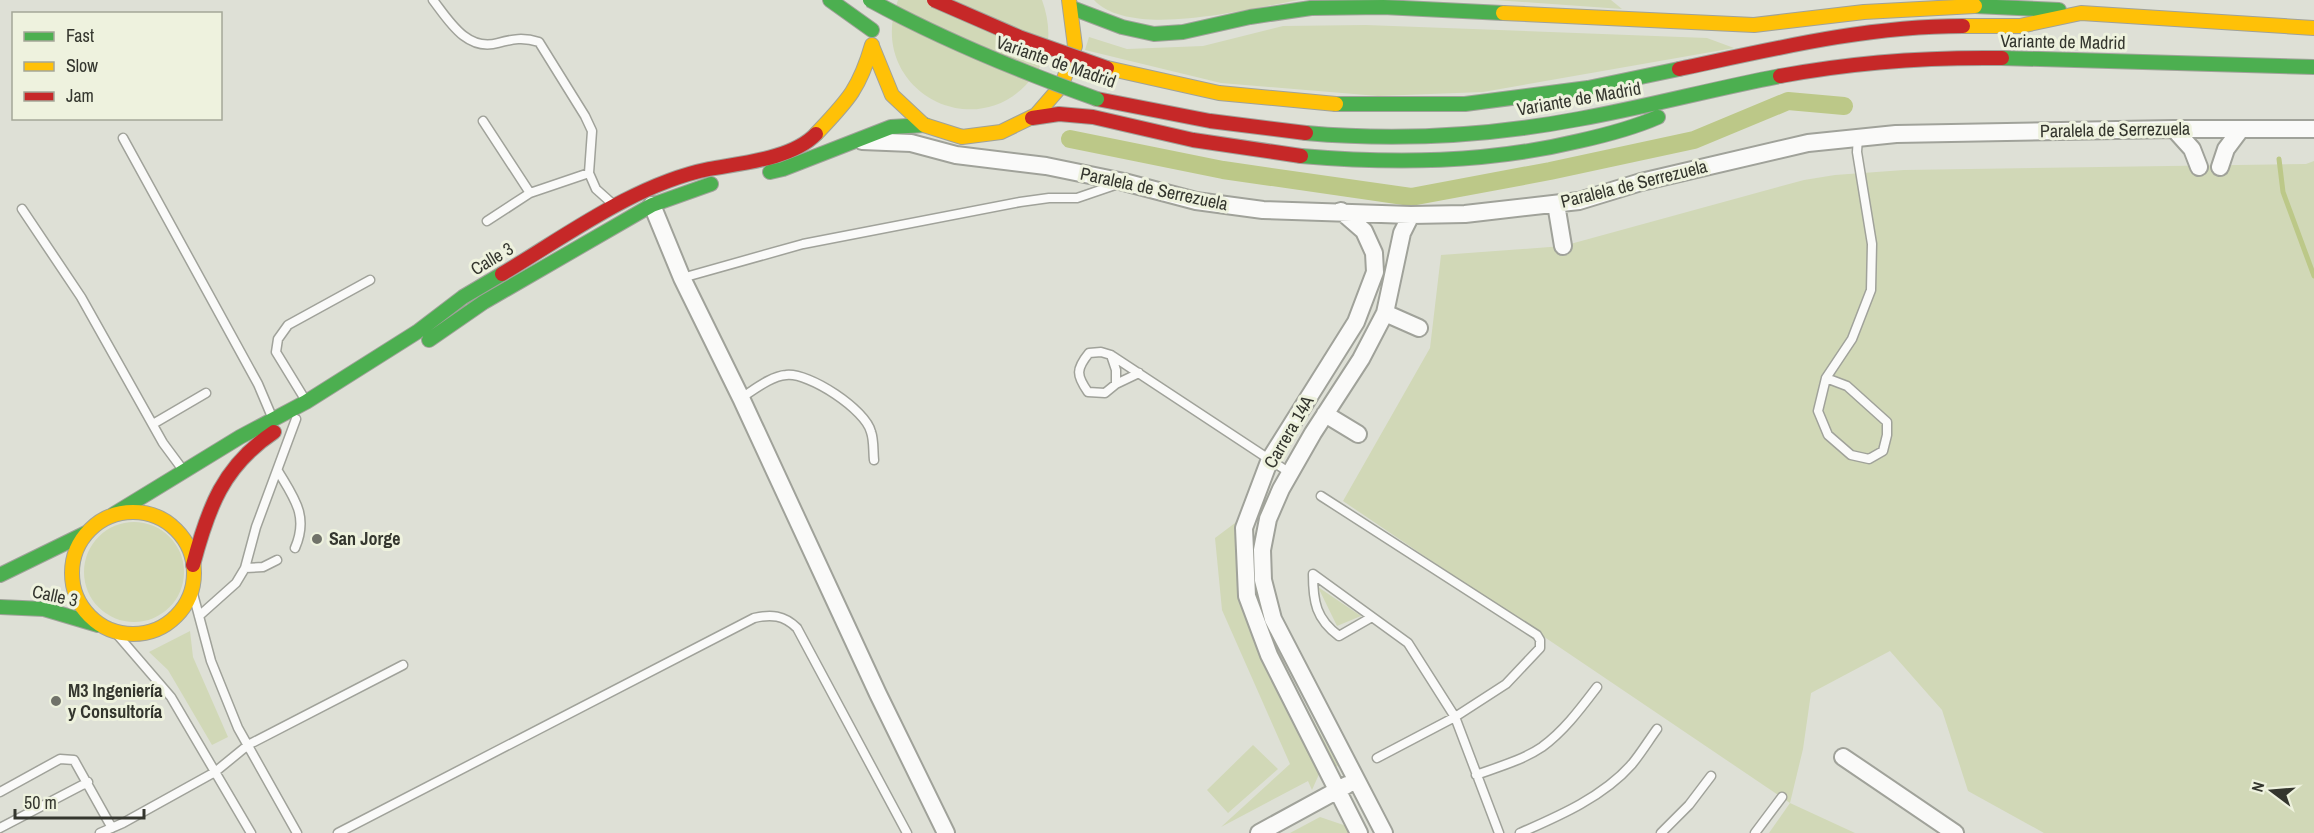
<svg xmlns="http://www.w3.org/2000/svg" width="2314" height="833" font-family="'Archivo Narrow',sans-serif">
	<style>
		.green { fill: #d1d8b7 }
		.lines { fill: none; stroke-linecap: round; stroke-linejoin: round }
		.stream { stroke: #bcc888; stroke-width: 5 }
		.canal { stroke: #bcc888; stroke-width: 18 }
		.lane-casing { stroke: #a0a29a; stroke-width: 11 }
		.street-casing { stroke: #a0a29a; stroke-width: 20 }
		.fast-casing { stroke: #a0a29a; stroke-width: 16 }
		.slow-casing { stroke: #a0a29a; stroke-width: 16 }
		.jam-casing { stroke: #a0a29a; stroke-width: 16 }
		.lane { stroke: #fafaf9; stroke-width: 8 }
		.street { stroke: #fafaf9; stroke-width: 16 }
		.fast { stroke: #4caf50; stroke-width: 14 }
		.slow { stroke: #ffc107; stroke-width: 14 }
		.jam { stroke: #c62828; stroke-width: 14 }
		.fast-bridge-casing { stroke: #a0a29a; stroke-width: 16; stroke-linecap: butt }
		.jam-bridge-casing { stroke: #a0a29a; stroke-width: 16; stroke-linecap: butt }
		.fast-bridge { stroke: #4caf50; stroke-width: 14 }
		.jam-bridge { stroke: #c62828; stroke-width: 14 }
		.poi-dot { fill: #707269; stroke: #eef2de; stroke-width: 2 }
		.labels { text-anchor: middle; stroke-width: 6; stroke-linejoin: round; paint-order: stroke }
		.street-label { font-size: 18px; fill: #34362e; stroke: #eef2de }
		.poi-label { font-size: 18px; font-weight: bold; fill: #34362e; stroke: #eef2de; text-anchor: start }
	</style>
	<rect width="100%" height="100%" fill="#dee0d6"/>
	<path class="green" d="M898,0H1042C1051,25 1052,52 1035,74C979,152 864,89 898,0Z
		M1094,0H1299C1251,8 1131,40 1094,0Z
		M1494,0H1611L1622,9Z
		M1366,25L1707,38L1734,48L1483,92L1378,96L1221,83L1085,50L1089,37L1127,49L1203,46L1283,26Z
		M2314,161V833H2044L1968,791L1942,710L1890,651L1811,693L1803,749L1790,803L1855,833H1769L1790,803L1343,501L1430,348L1441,255L1563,246L1804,180L1835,175L1904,170L2306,164Z
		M1255,508L1252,583L1265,631L1338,766L1320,772L1312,790L1308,781L1221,827L1290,764L1222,610L1215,538Z
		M84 572a50 50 0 1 1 100 0a50 50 0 1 1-100 0Z
		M1318,587L1361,616L1337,626Z
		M190,631L193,657L228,737L212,745L168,670L149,652Z
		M1253,745L1278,769L1228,813L1207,790Z
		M1320,817L1367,833H1290Z"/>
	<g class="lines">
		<path class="stream" d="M2279,159L2283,192L2314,276"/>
		<path class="canal" d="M1070,139L1223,170L1411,197L1550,171L1694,140L1788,101L1844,106"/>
		<g class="lane-casing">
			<path id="lane" d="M433,0C449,21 467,52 498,43C513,39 523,37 539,42L585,116L592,131L589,173L596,189L615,206
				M483,121L530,193
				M123,138L258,384L272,417
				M22,209L81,297L163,443L183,470
				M487,221L530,193L589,173
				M682,278L803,244L1020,202L1049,198H1077L1118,184
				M1111,355L1116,370V384L1105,393L1088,392C1076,375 1076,369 1089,353L1101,352L1111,355L1290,473
				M1826,378L1847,386L1887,422V435L1883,451L1869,459L1851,455L1828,435L1818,411L1826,378L1852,339L1871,290L1872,244L1857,152L1858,137
				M1116,384L1139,373
				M741,398C754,390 771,376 786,375C809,372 866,410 871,432C874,440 873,451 874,460
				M306,401L276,352L278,339L288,325L370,280
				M153,424L206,393
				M278,471C294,498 309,516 295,548
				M1321,496L1537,635L1540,640V648L1506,684L1455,717L1377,758
				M245,568L263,567L277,560
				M192,590L211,661L238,728L297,833
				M199,616L236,583L245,568L256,527L296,419
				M1372,617L1339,636C1316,619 1313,602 1313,574L1408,643L1455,717L1499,833
				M115,632L171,697L251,833
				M1476,775C1498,767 1523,760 1542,747C1564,731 1581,708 1597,687
				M0,792L60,759L74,760L112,828
				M0,828L88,782
				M100,833L123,823L215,772L248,745L403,665
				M338,833L754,618C771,614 784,615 797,628L907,833
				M1520,833C1559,816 1603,797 1632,764C1641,753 1649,740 1657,729
				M1661,833L1689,805L1711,776
				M1755,833L1782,797"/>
		</g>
		<g class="street-casing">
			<path id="street" d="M2174,129L2192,149L2199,167
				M862,141L911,143L956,155L1046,166L1124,182L1196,201L1263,210L1411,215L1465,214L1579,201L1641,182L1808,143L1896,134L2174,129H2314
				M2220,167L2226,149L2241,129
				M1556,204L1563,246
				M652,205L682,278L741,398L878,694L946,833
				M1341,211L1364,231L1374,253L1375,272L1356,322L1270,459L1244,528L1247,596L1269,655L1359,833
				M1385,313L1419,328
				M1325,414L1358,434
				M1843,757L1955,833
				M1259,833L1347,785
				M1384,833L1273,619L1263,580L1262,550L1268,519L1281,489L1313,433L1361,359L1385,313L1402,233L1411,215"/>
		</g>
		<g class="fast-casing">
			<path id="fast" d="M830,0L872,30
				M1975,6L2059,10
				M1072,8L1122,27L1154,34L1183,32L1250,17L1311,8L1383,7L1503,13
				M2002,58L2314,67
				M1336,104H1465L1588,88L1679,69
				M1306,133C1397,141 1489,136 1579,119C1646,107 1712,89 1780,76
				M1301,156C1395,164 1487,163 1579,141C1606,135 1633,128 1658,117
				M770,172L783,169L891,127L925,125
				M429,340L484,302L652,205L711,184
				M114,514L240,437L306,402L417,332L463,297L502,274
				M0,575L86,533
				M0,607L44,609L98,625"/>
		</g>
		<g class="slow-casing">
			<path id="slow" d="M1503,13L1754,25L1864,12L1975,6
				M1963,26H2020L2081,13L2314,28
				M872,46L892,95L924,125L962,137L1001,132L1036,115L1062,85L1075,46L1069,0
				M1107,68L1219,93L1336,104
				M816,134C847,101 859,90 872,45
				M72 573a61 61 0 1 1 122 0a61 61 0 1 1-122 0Z"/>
		</g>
		<g class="jam-casing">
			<path id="jam" d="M1679,69C1773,49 1866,26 1963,26
				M1780,76C1854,62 1927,57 2002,58
				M1097,99L1210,121L1306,133
				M1032,118L1059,114L1093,117L1193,140L1301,156
				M502,274C566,236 635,184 709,169C741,163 792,159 816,134
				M193,565C208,508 223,466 274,432"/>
		</g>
		<use href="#lane" class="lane"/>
		<use href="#street" class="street"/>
		<use href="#fast" class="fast"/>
		<use href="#slow" class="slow"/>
		<use href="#jam" class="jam"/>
		<g class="fast-bridge-casing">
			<path id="fast-bridge" d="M870,0C943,40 1019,71 1097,99"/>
		</g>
		<g class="jam-bridge-casing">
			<path id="jam-bridge" d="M934,0L1019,37L1107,68"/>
		</g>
		<use href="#fast-bridge" class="fast-bridge"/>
		<use href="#jam-bridge" class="jam-bridge"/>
	</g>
	<g class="poi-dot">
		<circle cx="317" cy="539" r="6"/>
		<circle cx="56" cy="701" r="6"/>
	</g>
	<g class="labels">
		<g class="street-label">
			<text transform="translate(2063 42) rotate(1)" y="6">Variante de Madrid</text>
			<text transform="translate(1056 62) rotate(19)" y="6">Variante de Madrid</text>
			<text transform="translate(1579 99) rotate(-10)" y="6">Variante de Madrid</text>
			<text transform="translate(2115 130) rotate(-1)" y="6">Paralela de Serrezuela</text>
			<text transform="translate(1634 184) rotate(-14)" y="6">Paralela de Serrezuela</text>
			<text transform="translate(1154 189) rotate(12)" y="6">Paralela de Serrezuela</text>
			<text transform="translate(492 259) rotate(-31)" y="6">Calle 3</text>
			<text transform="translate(1289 432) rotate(-60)" y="6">Carrera 14A</text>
			<text transform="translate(55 596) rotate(12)" y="6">Calle 3</text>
		</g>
		<g class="poi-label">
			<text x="329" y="545">San Jorge</text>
			<text x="68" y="697">M3 Ingeniería<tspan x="68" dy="21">y Consultoría</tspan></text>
		</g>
	</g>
	<rect x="12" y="12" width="210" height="108" fill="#eef2de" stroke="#a4a798" stroke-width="1.5"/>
	<rect x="24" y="32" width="30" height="9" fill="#4caf50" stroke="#a4a798" stroke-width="1.5"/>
	<text x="66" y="42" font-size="18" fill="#34362e">Fast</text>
	<rect x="24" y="62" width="30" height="9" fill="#ffc107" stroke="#a4a798" stroke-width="1.5"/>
	<text x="66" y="72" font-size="18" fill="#34362e">Slow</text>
	<rect x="24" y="92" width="30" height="9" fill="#c62828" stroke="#a4a798" stroke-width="1.5"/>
	<text x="66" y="102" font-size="18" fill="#34362e">Jam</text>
	<g transform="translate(2272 791) rotate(286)" stroke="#eef2de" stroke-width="4.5" paint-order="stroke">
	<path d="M0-4.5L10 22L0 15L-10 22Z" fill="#34362e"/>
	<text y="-9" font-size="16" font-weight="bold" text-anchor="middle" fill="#34362e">N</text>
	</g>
	<path d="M15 809v9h129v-9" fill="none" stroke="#34362e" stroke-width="3"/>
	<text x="24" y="809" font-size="18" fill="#34362e" stroke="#eef2de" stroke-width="4.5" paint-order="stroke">50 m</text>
</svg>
